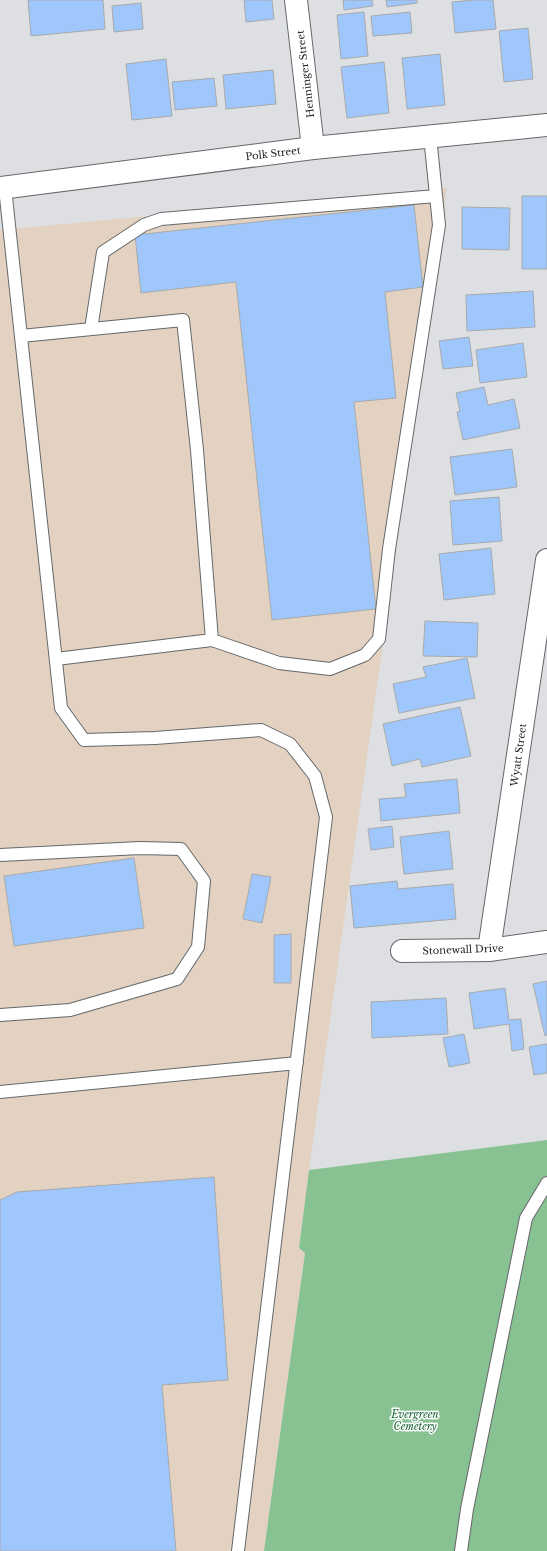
<svg xmlns="http://www.w3.org/2000/svg" width="547" height="1551" font-family="'Libre Baskerville',serif">
	<style>
		.industrial { fill: #e3d2c1 }
		.green { fill: #88c293 }
		.building { fill: #9fc7fb; stroke: #a8aaac }
		.lines { fill: none; stroke-linecap: round; stroke-linejoin: round }
		.service-casing { stroke: #656769; stroke-width: 14 }
		.minor-casing { stroke: #656769; stroke-width: 24 }
		.secondary-casing { stroke: #656769; stroke-width: 24 }
		.service { stroke: #fff; stroke-width: 12 }
		.minor { stroke: #fff; stroke-width: 22 }
		.secondary { stroke: #fff; stroke-width: 22 }
		.labels { text-anchor: middle; stroke-width: 3; stroke-linejoin: round; paint-order: stroke }
		.street-label { font-size: 10px; fill: #222324; stroke: #fff }
		.park-label { font-size: 10px; font-style: italic; fill: #13612f; stroke: #fff }
	</style>
	<rect width="100%" height="100%" fill="#dddfe2"/>
	<path class="industrial" d="M447,188L309,1170L299,1248L305,1253L264,1551H0V230Z"/>
	<path class="green" d="M547,1140V1551H264L305,1253L299,1248L309,1170Z"/>
	<path class="building" d="M28,0H103L105,29L31,36Z
		M244,0H272L274,19L246,22Z
		M343,0H372L373,6L344,10Z
		M386,0H417V3L387,7Z
		M474,0H493L496,29L455,33L452,2Z
		M141,3L143,29L114,32L112,6Z
		M364,12L368,56L341,59L337,15Z
		M410,12L412,33L373,36L371,16Z
		M528,28L533,79L504,82L499,31Z
		M440,54L445,105L407,109L402,58Z
		M166,59L172,116L132,120L126,64Z
		M384,62L389,113L347,118L341,67Z
		M273,70L276,104L226,109L223,75Z
		M214,78L217,106L175,110L172,82Z
		M522,196H547V269H522Z
		M414,205L423,287L385,292L396,398L354,402L376,609L272,620L236,282L141,293L135,235Z
		M462,207L510,208L509,250L462,249Z
		M533,291L535,327L467,331L466,295Z
		M469,337L473,366L443,369L439,341Z
		M523,343L527,377L480,383L476,350Z
		M484,387L488,405L514,399L520,428L463,440L457,412L460,411L456,393Z
		M512,449L517,487L455,495L450,457Z
		M499,497L502,541L453,545L450,501Z
		M491,548L495,594L444,600L439,554Z
		M425,621L478,623L477,657L423,656Z
		M467,658L475,698L399,713L393,684L426,677L423,667Z
		M460,707L471,756L422,767L420,759L392,766L383,724Z
		M457,779L460,813L381,821L379,799L406,797L404,784Z
		M392,826L394,847L371,850L368,829Z
		M449,831L453,869L404,874L400,837Z
		M134,858L144,928L14,946L4,876Z
		M252,874L271,877L262,923L243,919Z
		M397,881L398,889L453,884L456,919L354,928L350,886Z
		M291,934V983H274V935Z
		M547,981V1035L545,1036L533,984Z
		M505,988L509,1020L521,1019L524,1049L512,1051L509,1024L474,1029L469,993Z
		M446,998L448,1034L372,1038L371,1002Z
		M464,1034L470,1063L449,1067L443,1038Z
		M547,1044V1073L534,1075L529,1047Z
		M214,1177L228,1380L162,1385L176,1551H0V1200L17,1192Z"/>
	<g class="lines">
		<g class="service-casing">
			<path id="service" d="M5,188L61,708L84,740L155,738L261,730L290,744L315,776L326,817L238,1551
				M91,329L103,252L144,225L161,219L436,196
				M21,336L183,320L197,450L212,640L56,659
				M212,640L279,663L330,669L365,655L379,639L389,549L439,225L430,136
				M0,855L140,848L181,849L204,881L198,947L177,979L70,1010L0,1015
				M0,1092L297,1063
				M461,1551L467,1509L526,1218L547,1183"/>
		</g>
		<g class="minor-casing">
			<path id="minor" d="M296,0L313,148
				M489,950L547,560
				M402,951L489,950L547,942"/>
		</g>
		<g class="secondary-casing">
			<path id="secondary" d="M0,188L313,148L547,125"/>
		</g>
		<use href="#service" class="service"/>
		<use href="#minor" class="minor"/>
		<use href="#secondary" class="secondary"/>
	</g>
	<g class="labels">
		<g class="street-label">
			<text transform="translate(305 74) rotate(-97)" y="4">Henninger Street</text>
			<text transform="translate(273 153) rotate(-7)" y="4">Polk Street</text>
			<text transform="translate(518 755) rotate(-82)" y="4">Wyatt Street</text>
			<text transform="translate(463 949) rotate(-2)" y="4">Stonewall Drive</text>
		</g>
		<g class="park-label">
			<text x="415" y="1418">Evergreen<tspan x="415" dy="12">Cemetery</tspan></text>
		</g>
	</g>
</svg>
